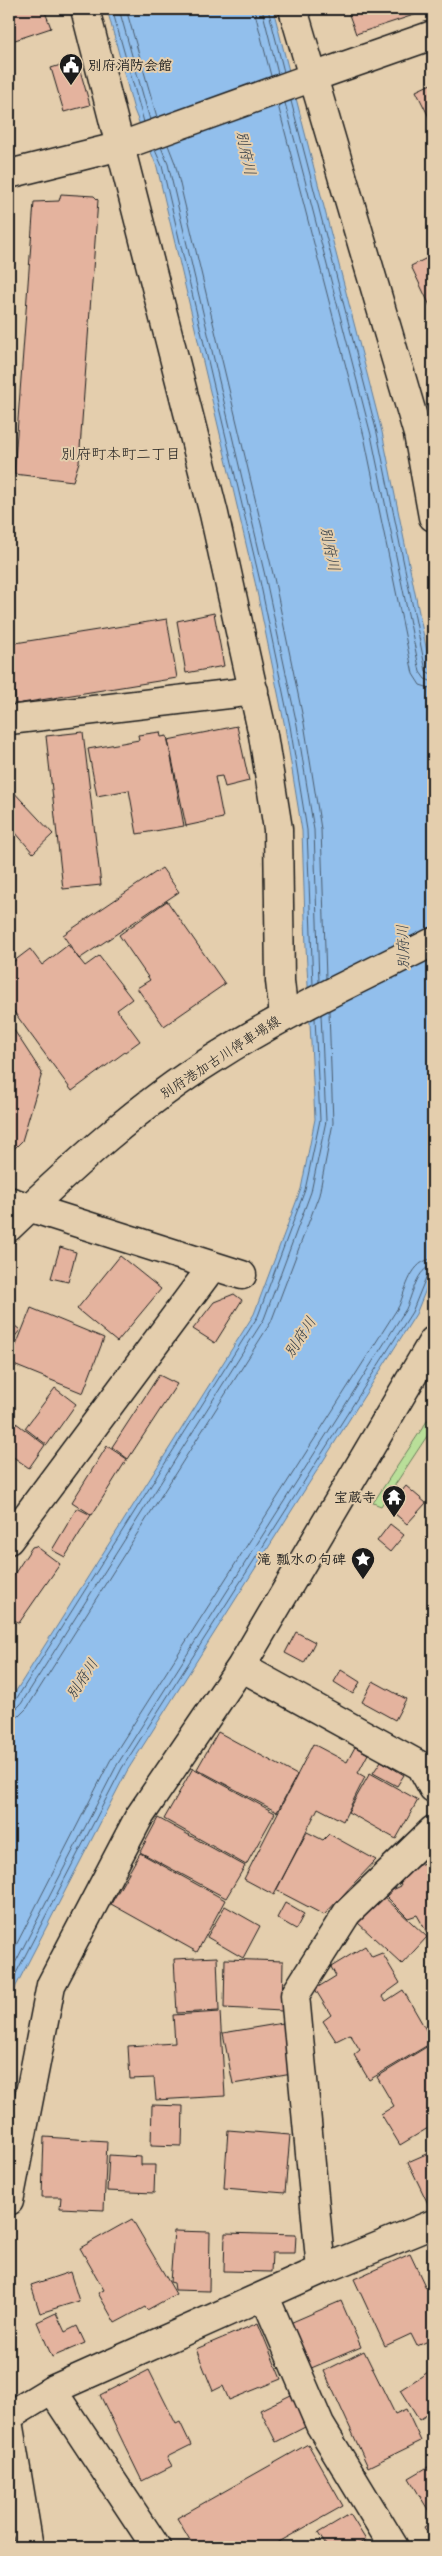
<svg xmlns="http://www.w3.org/2000/svg" width="442" height="2556" font-family="Mali,'Klee One',sans-serif">
	<style>
		.green { fill: #b9df99; stroke: #6a7e5a }
		.water { fill: #92bfec; stroke: #637e99 }
		.lines { fill: none; stroke-linecap: round; stroke-linejoin: round }
		.shore { stroke: #4b5d6f; stroke-width: 1 }
		.building { fill: #e4b39e; stroke: #1c1c1c }
		.minor-casing { stroke: #1c1c1c; stroke-width: 31 }
		.tertiary-casing { stroke: #1c1c1c; stroke-width: 31 }
		.secondary-casing { stroke: #1c1c1c; stroke-width: 31 }
		.minor { stroke: #e4cead; stroke-width: 28 }
		.tertiary { stroke: #e4cead; stroke-width: 28 }
		.secondary { stroke: #e4cead; stroke-width: 28 }
		.labels { text-anchor: middle; stroke-width: 4; stroke-linejoin: round; paint-order: stroke }
		.poi-label { font-size: 14px; font-weight: bold; fill: #1c1c1c; stroke: #e4cead; text-anchor: end }
		.street-label { font-size: 14px; fill: #1c1c1c; stroke: #e4cead }
		.water-label { font-size: 15px; font-style: italic; fill: #343d46; stroke: #e4cead }
		.neighbourhood-label { font-size: 15px; fill: #1c1c1c; stroke: #e4cead }
	</style>
	<rect width="100%" height="100%" fill="#e4cead"/>
	<filter id="ink" filterUnits="userSpaceOnUse"><feTurbulence type="fractalNoise" baseFrequency=".02" numOctaves="2"/><feDisplacementMap in="SourceGraphic" scale="10" xChannelSelector="R" yChannelSelector="G"/><feConvolveMatrix kernelMatrix="1 2 1 2 8 2 1 2 1" color-interpolation-filters="sRGB"/></filter>
	<g filter="url(#ink)">
		<path class="green" d="M433,1412V1427L381,1506L373,1503Z"/>
		<path class="water" d="M107,9H273L382,432L433,681V1272L416,1314L127,1771L16,1986L9,2012V1702L254,1314L301,1189L315,1119L306,947L302,831L285,727L255,582L157,167L134,110Z"/>
		<g class="lines">
			<path class="shore" d="M112,9L144,122
				M119,9L150,120
				M126,9L157,117
				M254,9L271,76
				M262,9L278,74
				M268,9L284,72
				M291,101L377,433L426,671L433,675
				M285,103L371,435L420,672L425,679L433,682
				M278,105L364,436L413,674L420,685L433,689
				M168,145L175,163L274,578L304,723L321,829L326,978
				M161,147L168,164L266,580L297,725L314,830L319,982
				M155,150L162,166L260,581L290,726L307,830L313,985
				M9,1704L15,1701L258,1316L305,1190L320,1120L315,1018
				M9,1710L16,1709L21,1704L264,1319L311,1192L326,1121L321,1014
				M9,1718L19,1716L27,1708L271,1322L319,1195L333,1123L329,1011
				M9,1959L110,1761L399,1306C406,1289 411,1260 433,1259
				M9,1975L117,1765L406,1309C412,1296 417,1267 433,1266
				M9,1993L11,1983L122,1768L412,1312L427,1275L433,1272"/>
		</g>
		<path class="building" d="M9,9H44L51,28L9,42Z
			M347,9H429V10L356,34Z
			M77,60L90,105L64,112L51,68Z
			M433,83V115L429,117L416,91Z
			M61,194L94,196L98,200L79,462L73,481L14,474L34,202L59,201Z
			M433,255V312L411,266Z
			M214,613L224,666L186,673L177,621Z
			M167,619L177,678L16,704L9,644Z
			M237,726L249,781L225,787L222,776L215,777L223,818L186,826L168,740Z
			M83,732L101,885L63,889L46,736Z
			M160,732L161,737L167,736L184,826L137,834L129,790L97,796L88,749L139,740L138,735Z
			M9,787L53,834L33,853L9,825Z
			M162,868L179,892L79,959L63,935Z
			M167,901L225,984L164,1026L137,988L150,980L119,935Z
			M68,945L85,966L99,956L132,999L117,1010L140,1041L72,1091L9,1005V965L30,949L42,965Z
			M9,1027H12L42,1073L22,1141L9,1154Z
			M60,1247L76,1252L68,1282L51,1278Z
			M120,1256L161,1289L117,1342L77,1309Z
			M234,1294L242,1300L215,1343L193,1329L214,1302Z
			M31,1308L104,1338L83,1393L9,1363Z
			M9,1321L20,1330L9,1344Z
			M159,1375L177,1384L128,1459L112,1447Z
			M55,1388L76,1404L47,1445L25,1428Z
			M16,1423L45,1445L29,1468L9,1454V1433Z
			M107,1446L127,1459L92,1515L72,1502Z
			M406,1486L426,1503L407,1524L388,1508Z
			M77,1508L91,1515L65,1557L52,1550Z
			M390,1524L404,1535L390,1552L377,1541Z
			M36,1546L60,1564L19,1623L9,1616V1582L32,1547Z
			M296,1632L315,1642L304,1663L285,1653Z
			M341,1670L360,1682L353,1694L334,1682Z
			M373,1681L406,1699L395,1720L362,1702Z
			M218,1732L297,1775L277,1812L197,1769Z
			M313,1744L347,1762L355,1747L368,1754L358,1773L365,1777L343,1821L318,1808L274,1895L244,1879Z
			M381,1761L404,1775L397,1786L373,1773Z
			M193,1768L275,1813L246,1865L164,1819Z
			M370,1773L418,1800L396,1839L348,1812Z
			M158,1818L245,1866L226,1898L140,1852Z
			M307,1832L323,1840L329,1834L376,1860L324,1915L276,1890Z
			M140,1853L225,1900L197,1952L111,1904Z
			M433,1859V1936L430,1938L417,1915L408,1918L384,1894L401,1886L399,1874Z
			M382,1895L427,1937L402,1964L357,1922Z
			M285,1903L304,1914L296,1929L277,1918Z
			M225,1906L260,1926L243,1958L207,1937Z
			M365,1946L372,1957L382,1953L400,1983L382,1996L386,2001L403,1990L433,2042L369,2080L354,2055L360,2050L350,2034L336,2041L323,2021L331,2015L315,1989L336,1976L331,1967Z
			M217,1957L219,2011L177,2013L174,1959Z
			M225,1959L283,1961L282,2011L224,2008Z
			M220,2012L225,2096L156,2100L154,2078L130,2079L128,2046L175,2043L173,2015Z
			M283,2023L292,2074L233,2084L223,2033Z
			M433,2043V2125L400,2145L381,2114L394,2106L377,2077Z
			M152,2105L183,2106L182,2146L151,2145Z
			M228,2130L290,2135L285,2193L224,2188Z
			M44,2137L107,2141L104,2210L60,2208L61,2197H42Z
			M433,2151V2207L430,2208L408,2162Z
			M109,2155L141,2157V2165H155L154,2193L107,2191Z
			M132,2219L176,2294L147,2310L145,2307L115,2323L98,2293L104,2290L80,2248Z
			M174,2231L210,2232L209,2291L175,2290L174,2283L170,2282Z
			M225,2233L296,2235L295,2253H272L271,2272L224,2271Z
			M410,2254L426,2288L433,2285V2339L417,2346L411,2334L385,2346L354,2279Z
			M70,2272L79,2301L40,2313L31,2285Z
			M341,2301L361,2347L309,2369L290,2323Z
			M56,2313L65,2332L77,2326L85,2343L52,2357L37,2322Z
			M258,2323L281,2379L229,2400L223,2386L213,2391L196,2349Z
			M364,2351L395,2414L406,2409L421,2441L368,2467L324,2371Z
			M433,2369V2411L419,2420L400,2390Z
			M149,2370L176,2424L180,2422L191,2445L167,2457L172,2466L142,2481L100,2395Z
			M291,2395L307,2426L276,2442L260,2410Z
			M308,2444L343,2506L270,2547H194L177,2518Z
			M433,2464V2518L409,2478Z
			M350,2514L366,2540L354,2547H327L318,2533Z
			M433,2521V2542L424,2527Z"/>
		<g class="lines">
			<g class="minor-casing">
				<path id="minor" d="M85,9L214,514L263,735L278,829L280,981L284,1016
					M293,9L418,434L433,517
					M121,146L313,77
					M9,720L254,691
					M9,1201L242,1275
					M9,1540L212,1267
					M241,1667L421,1766L433,1788
					M9,2201L51,1985L139,1817L241,1667L433,1341
					M321,2270L295,1995L347,1913L433,1830
					M265,2297L320,2425L394,2547
					M52,2390L156,2547
					M9,2416L52,2390L321,2270L433,2224
					M9,2427L29,2547"/>
			</g>
			<g class="tertiary-casing">
				<path id="tertiary" d="M313,77L433,35
					M9,174L121,146"/>
			</g>
			<g class="secondary-casing">
				<path id="secondary" d="M9,1227C72,1167 139,1105 213,1059C283,1014 359,979 433,942"/>
			</g>
			<use href="#minor" class="minor"/>
			<use href="#tertiary" class="tertiary"/>
			<use href="#secondary" class="secondary"/>
		</g>
	</g>
	<defs>
		<g id="civic-pin" transform="scale(1.25)"><path d="M0 17L-7.5 6A9.5 9.5 0 1 1 7.5 6Z" fill="#1c1c1c" stroke="#e4cead"/><path d="M-.6-6.5H3V-4.5H.6V-3L4-1V1h2V6H-6V1h2V-1L-.6-3ZM-1.2 2.5V6h2.4V2.5Z" fill="#fff"/></g>
		<g id="temple-pin" transform="scale(1.25)"><path d="M0 17L-7.5 6A9.5 9.5 0 1 1 7.5 6Z" fill="#1c1c1c" stroke="#e4cead"/><path d="M0-6L5-2H3V0L6.5 2.5H4V6H1.5V3h-3V6H-4V2.5H-6.5L-3 0V-2H-5Z" fill="#fff"/></g>
		<g id="sight-pin" transform="scale(1.25)"><path d="M0 17L-7.5 6A9.5 9.5 0 1 1 7.5 6Z" fill="#1c1c1c" stroke="#e4cead"/><path d="M0-6L1.8-2.2L6-1.7L2.9 1.2L3.7 5.4L0 3.3L-3.7 5.4L-2.9 1.2L-6-1.7L-1.8-2.2Z" fill="#fff"/></g>
	</defs>
	<g fill-rule="evenodd">
		<use href="#civic-pin" x="71" y="65"/>
		<use href="#temple-pin" x="394" y="1497"/>
		<use href="#sight-pin" x="363" y="1559"/>
	</g>
	<g class="labels">
		<g class="poi-label">
			<text x="88" y="70" text-anchor="start">別府消防会館</text>
			<text x="376" y="1502">宝蔵寺</text>
			<text x="346" y="1564">滝 瓢水の句碑</text>
		</g>
		<g class="street-label">
			<text transform="translate(220 1057) rotate(-33)" y="5">別府港加古川停車場線</text>
		</g>
		<g class="water-label">
			<text transform="translate(246 153) rotate(78)" y="5">別府川</text>
			<text transform="translate(330 549) rotate(78)" y="5">別府川</text>
			<text transform="translate(403 947) rotate(-92)" y="5">別府川</text>
			<text transform="translate(300 1337) rotate(-57)" y="5">別府川</text>
			<text transform="translate(82 1679) rotate(-57)" y="5">別府川</text>
		</g>
		<g class="neighbourhood-label">
			<text x="121" y="459">別府町本町二丁目</text>
		</g>
	</g>
	<rect width="442" height="2556" fill="none" stroke="#e4cead" stroke-width="30"/>
	<rect x="15" y="15" width="412" height="2526" fill="none" stroke="#1c1c1c" stroke-width="2" filter="url(#ink)"/>
</svg>
